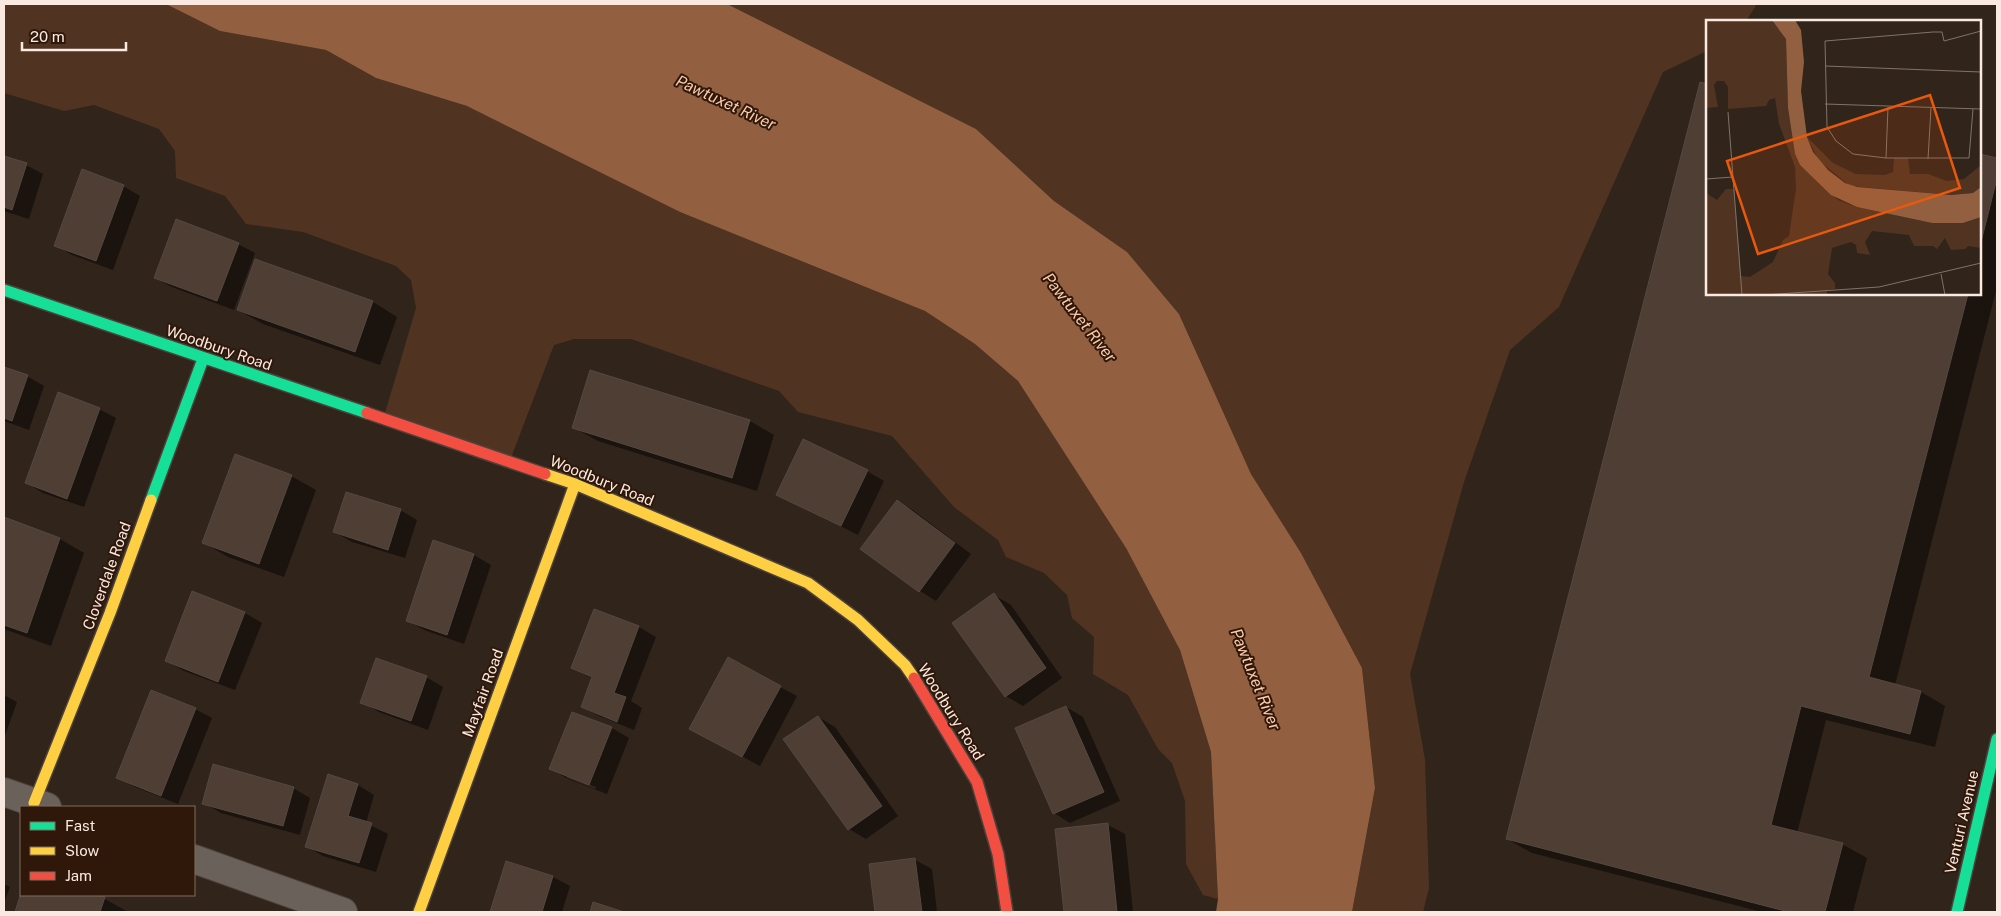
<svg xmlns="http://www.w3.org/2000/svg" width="2001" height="916" font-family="'Public Sans',sans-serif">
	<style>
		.green { fill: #503421 }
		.water { fill: #926040 }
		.shadow { fill: #0007; fill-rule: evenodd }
		.building { fill: #4e3e33; stroke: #544942 }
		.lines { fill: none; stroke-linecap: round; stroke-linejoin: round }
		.street-casing { stroke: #4d423b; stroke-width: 30 }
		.fast-casing { stroke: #4d423b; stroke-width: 14 }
		.slow-casing { stroke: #4d423b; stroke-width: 14 }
		.jam-casing { stroke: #4d423b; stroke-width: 14 }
		.street { stroke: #6b615b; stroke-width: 28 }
		.fast { stroke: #16e098; stroke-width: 11 }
		.slow { stroke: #ffcf43; stroke-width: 11 }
		.jam { stroke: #f24e42; stroke-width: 11 }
		.labels { text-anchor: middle; stroke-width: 4; stroke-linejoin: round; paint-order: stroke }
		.street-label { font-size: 15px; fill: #fae9e0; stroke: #2f1809 }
		.water-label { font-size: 16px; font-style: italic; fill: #fccaad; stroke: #2f1809 }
		.inset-road { fill: none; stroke: #81736a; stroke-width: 1 }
		.view { fill: #e8590c; fill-opacity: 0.15; stroke: #e8590c; stroke-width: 2.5 }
		.inset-edge { fill: none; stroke: #fae9e0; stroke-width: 2.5 }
	</style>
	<rect width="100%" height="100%" fill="#31241b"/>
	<path class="green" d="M4,4H166L220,31L326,50L376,78L467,106L680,212L925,311L975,344L1018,381L1126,548L1180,650L1211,752L1218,899L1203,895L1186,864L1185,801L1172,763L1158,749L1128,695L1093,674L1094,637L1072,618L1067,595L1044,573L1006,557L998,540L954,507L892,436L798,412L779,391L631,339H574L554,345L509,463L383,420L416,308L411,280L396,266L303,232L246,224L225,196L176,178L175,151L159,129L94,105L64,111L4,93Z
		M727,4H1757L1746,21H1707V51L1663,72L1559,307L1510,350L1464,482L1410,674L1425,760L1429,888L1423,912H1352L1375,788L1362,668L1301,553L1251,474L1179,314L1127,252L1054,201L976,129Z"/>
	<path class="water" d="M166,4H727L976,129L1054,201L1127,252L1179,314L1251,474L1301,553L1362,668L1375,788L1352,912H1216L1218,899L1211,752L1180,650L1126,548L1018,381L975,344L925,311L680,212L467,106L376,78L326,50L220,31Z"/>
	<path class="shadow" d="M1701,83L1707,85V294H1980V155L1997,160V287L1895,685L1921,692L1945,706L1935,747L1826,720L1797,833L1842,844L1867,858L1853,912H1762L1532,853L1507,839Z
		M4,157L26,165L43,174L29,219L4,211Z
		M123,186L140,196L113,270L72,255L55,245Z
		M238,244L255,253L234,310L172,287L155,278Z
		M256,261L373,302L397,317L380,365L263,324L238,310Z
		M4,369L27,376L44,386L29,430L4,421Z
		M99,409L116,418L84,507L43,493L27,483Z
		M750,421L774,435L757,491L598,441L573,427Z
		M867,471L884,481L858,535L778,494Z
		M291,476L316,490L284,577L228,557L204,543Z
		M897,501L914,511L971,554L936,601L920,591Z
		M400,510L417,520L405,558L352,542L335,532Z
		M4,519L60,539L84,553L51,646L4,629Z
		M434,542L474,555L491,565L464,644L424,630L407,620Z
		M193,593L245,613L262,623L235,690L184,671L167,661Z
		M994,595L1011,605L1062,678L1023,706L1006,696Z
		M594,610L639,627L656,637L631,701L642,708L634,730L599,716L582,707L593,679L572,668Z
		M426,677L443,687L428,730L379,712L362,702Z
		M780,687L797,696L760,766L708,738Z
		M4,695L17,702L4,738Z
		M1066,707L1083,717L1120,801L1070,823L1054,813Z
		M195,709L212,718L178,804L135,787L118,778Z
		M573,713L612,728L629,738L607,794L568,779L551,769ZM567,775L596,787L595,789L567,778Z
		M818,717L835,727L898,816L866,839L849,829Z
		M358,785L374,795L366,823L388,834L376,872L323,856L306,846Z
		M293,788L310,798L300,835L221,813L204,803Z
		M1108,825L1125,834L1133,912H1065L1057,830Z
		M915,860L932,869L937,912H876L871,865Z
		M507,862L553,877L570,886L562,912H492Z
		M4,884L10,887L4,903Z
		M22,895H94L105,899L128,912H16Z"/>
	<path class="building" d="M1700,82L1707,84V294H1968L1869,677L1921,691L1910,734L1801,706L1771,825L1843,843L1825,912H1789L1506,839Z
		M1980,154L1997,158V178L1980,246Z
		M4,156L27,163L12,210L4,207Z
		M82,169L124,185L96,261L54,246Z
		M176,219L239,243L217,301L154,278Z
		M255,259L373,301L355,352L237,310Z
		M4,367L28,375L12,421L4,418Z
		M590,370L750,420L732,478L572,428Z
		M58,392L100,408L67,499L25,483Z
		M803,439L868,470L841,526L776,495Z
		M235,454L292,475L259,564L202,543Z
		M346,492L401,509L388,550L333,532Z
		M897,500L955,543L919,592L860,549Z
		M4,517L60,538L27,633L4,625Z
		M433,540L474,554L447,635L406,621Z
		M192,591L245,612L218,682L165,661Z
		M994,593L1046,668L1005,697L952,623Z
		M594,609L639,626L614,693L626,697L617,722L581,707L592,677L571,668Z
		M728,657L781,686L742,757L689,729Z
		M376,658L427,676L411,721L360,703Z
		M151,690L196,708L161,796L116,778Z
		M1066,706L1104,792L1053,814L1015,728Z
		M572,712L612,727L589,785L549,769Z
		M818,716L882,806L848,830L783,739Z
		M213,764L294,787L283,826L202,804Z
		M328,774L358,784L348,816L372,823L359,863L305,847Z
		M1108,823L1117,912H1064L1055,829Z
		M915,858L922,912H875L869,864Z
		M506,861L553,876L542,912H490Z
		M21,893L97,895L105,897L100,912H15Z
		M593,902L624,912H590Z"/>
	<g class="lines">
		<g class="street-casing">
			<path id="street" d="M4,792L47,807
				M194,859L343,912"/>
		</g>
		<g class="fast-casing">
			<path id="fast" d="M4,290L367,413
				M151,500L203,359
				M1957,912L1997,739"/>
		</g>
		<g class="slow-casing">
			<path id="slow" d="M545,474L575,484L808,583L858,620L905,665L914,678
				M34,803L110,613L151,500
				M419,912L575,484"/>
		</g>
		<g class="jam-casing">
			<path id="jam" d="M367,413L545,474
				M914,678L977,782L998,854L1007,912"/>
		</g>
		<use href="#street" class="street"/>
		<use href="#fast" class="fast"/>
		<use href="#slow" class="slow"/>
		<use href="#jam" class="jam"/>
	</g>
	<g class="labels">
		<g class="street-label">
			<text transform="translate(219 348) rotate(19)" y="5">Woodbury Road</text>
			<text transform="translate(602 481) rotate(22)" y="5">Woodbury Road</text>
			<text transform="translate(107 576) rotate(-70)" y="5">Cloverdale Road</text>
			<text transform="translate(483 693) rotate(-70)" y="5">Mayfair Road</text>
			<text transform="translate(951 712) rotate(58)" y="5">Woodbury Road</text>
			<text transform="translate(1962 822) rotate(-77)" y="5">Venturi Avenue</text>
		</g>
		<g class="water-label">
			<text transform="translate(726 102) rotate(25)" y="6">Pawtuxet River</text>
			<text transform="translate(1080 317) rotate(52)" y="6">Pawtuxet River</text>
			<text transform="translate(1256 679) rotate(68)" y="6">Pawtuxet River</text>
		</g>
	</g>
	<g transform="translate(1706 20)">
		<rect width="275" height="275" fill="#31241b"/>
		<path d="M0,0H66L75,9L80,19L82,88L89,134L94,145L132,180L151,187L226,203H257L275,197V228L262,226L259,229L245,230L239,218L231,229L227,226H208L203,215L166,211L159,222L164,235L151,233L150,225L145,222L126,228L122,254L129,263V269L121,270V275H0V173L11,180L20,169H28L35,256L44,257L67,242L77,220L83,216L90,168L89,147L73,104L69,78L63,80L60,86L22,89V67L18,61H11L8,65L12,87L0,88ZM101,117L127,143L150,154L179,155L187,152L188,138H202L204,154H222L241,161L258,159L275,145V167L267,173L244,175L144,166L113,141Z" fill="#503421"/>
		<path d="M66,0H89L95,10L98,42L95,71L101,117L107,132L122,150L139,163L151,167L245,175L267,173L275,167V197L257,203H226L151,187L125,175L94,145L89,134L82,88L80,19Z" fill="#926040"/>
		<path class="inset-road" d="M119,46L275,52M119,84L275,89M267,89L263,138H180L147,134L130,121L121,107L119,21L227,12H236L238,21L275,11M22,92L36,275M180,138L182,87M222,139L225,88M0,159L27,157M235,254L239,275M57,275L173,267L275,243"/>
		<path class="view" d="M224,75L254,168L52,234L21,141Z"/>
		<rect width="275" height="275" class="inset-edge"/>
	</g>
	<rect width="2001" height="916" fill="none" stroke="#fae9e0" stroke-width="10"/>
	<rect x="20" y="806" width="175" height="90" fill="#2f1809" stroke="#806c5f"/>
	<rect x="30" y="822" width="25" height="8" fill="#16e098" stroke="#806c5f"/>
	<text x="65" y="831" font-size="15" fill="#fae9e0">Fast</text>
	<rect x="30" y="847" width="25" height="8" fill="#ffcf43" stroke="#806c5f"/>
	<text x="65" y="856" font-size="15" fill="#fae9e0">Slow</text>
	<rect x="30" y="872" width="25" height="8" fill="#f24e42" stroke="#806c5f"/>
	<text x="65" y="881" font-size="15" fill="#fae9e0">Jam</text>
	<path d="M22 42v8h104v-8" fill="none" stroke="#fae9e0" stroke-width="2.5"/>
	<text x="30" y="42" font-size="15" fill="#fae9e0" stroke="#2f1809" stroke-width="4" paint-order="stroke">20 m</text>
</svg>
